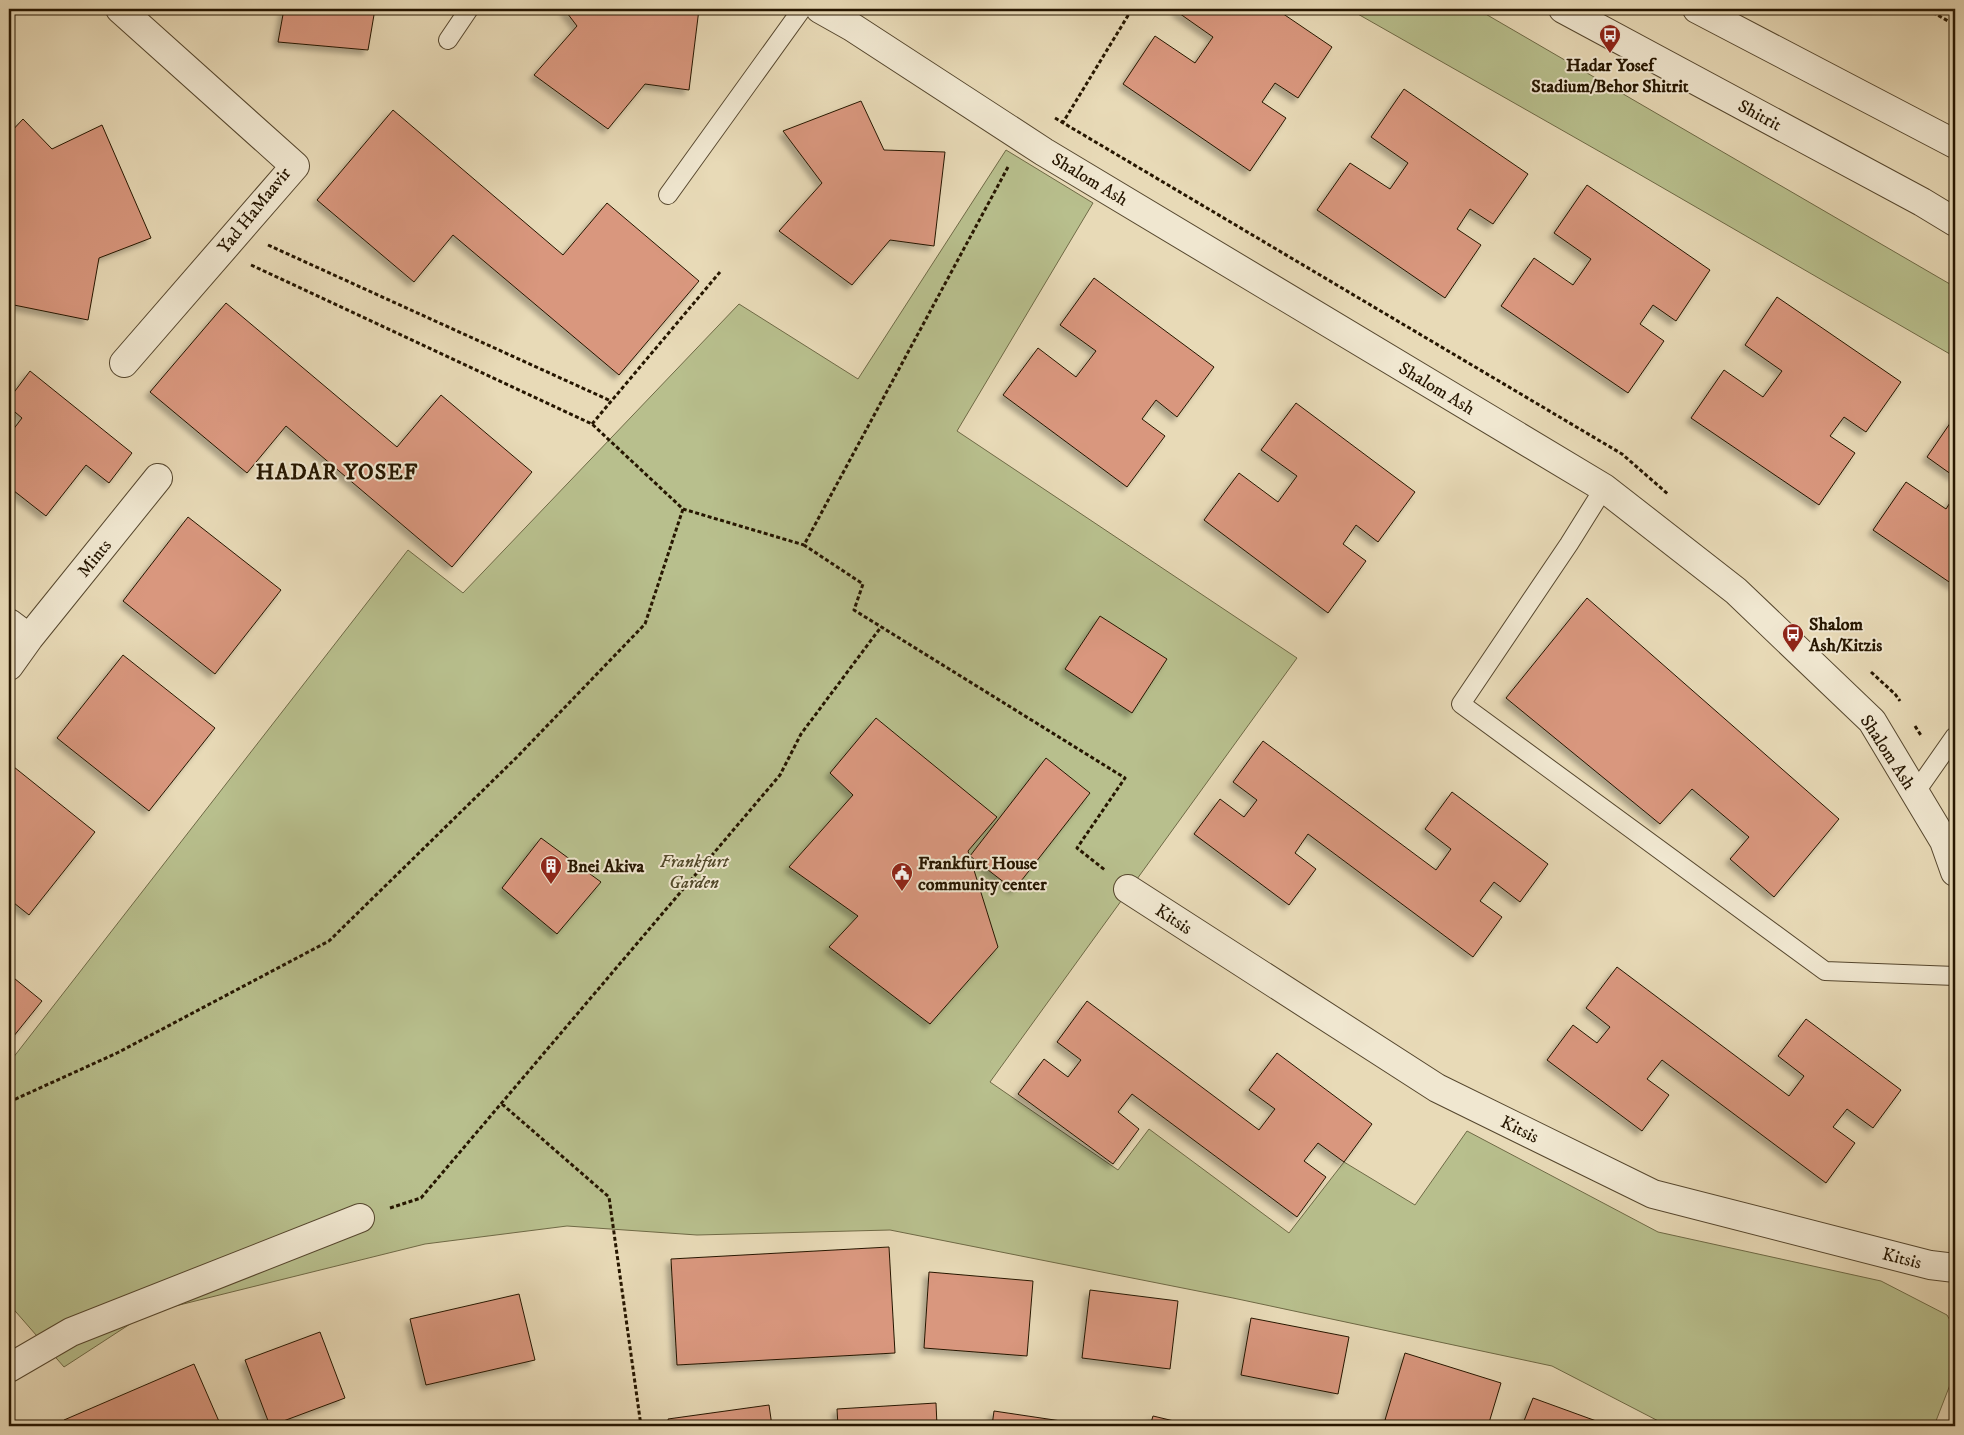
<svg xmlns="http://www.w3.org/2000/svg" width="1964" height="1435" font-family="'IM FELL DW Pica',serif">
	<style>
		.green { fill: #b8bf8d; stroke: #6f6a46 }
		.building { fill: #d9977e; stroke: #261600; filter: url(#shadow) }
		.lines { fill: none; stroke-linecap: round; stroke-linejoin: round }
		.service-casing { stroke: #56472e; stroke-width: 20 }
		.minor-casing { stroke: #56472e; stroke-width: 30 }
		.tertiary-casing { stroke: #56472e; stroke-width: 30 }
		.path { stroke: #261600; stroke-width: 3; stroke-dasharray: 4 2.5; stroke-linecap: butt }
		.service { stroke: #f0e7d0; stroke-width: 18 }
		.minor { stroke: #f0e7d0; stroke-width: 28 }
		.tertiary { stroke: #f0e7d0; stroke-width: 28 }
		.labels { text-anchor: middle; stroke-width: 4; stroke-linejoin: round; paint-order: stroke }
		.poi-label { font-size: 18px; font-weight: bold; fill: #261600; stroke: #f0e7d0; text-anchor: start }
		.street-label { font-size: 18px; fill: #261600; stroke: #f0e7d0 }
		.park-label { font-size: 18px; font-style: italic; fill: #52492a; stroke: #f0e7d0 }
		.district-label { font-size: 22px; font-weight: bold; letter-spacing: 1px; fill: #261600; stroke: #f0e7d0 }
	</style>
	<defs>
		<filter id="shadow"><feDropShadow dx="-4.5" dy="4.5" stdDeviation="2.5" flood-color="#0004"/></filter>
	</defs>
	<rect width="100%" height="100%" fill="#e8dab7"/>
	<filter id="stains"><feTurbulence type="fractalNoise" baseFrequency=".004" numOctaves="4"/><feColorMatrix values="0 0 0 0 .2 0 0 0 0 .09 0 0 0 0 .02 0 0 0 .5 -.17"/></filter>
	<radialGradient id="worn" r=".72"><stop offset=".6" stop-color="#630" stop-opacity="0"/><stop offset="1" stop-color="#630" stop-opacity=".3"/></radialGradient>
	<path class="green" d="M1349,9H1477L1955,287V357L1632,170Z
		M1006,150L1093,203L957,431L1297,658L990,1082L1118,1170L1149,1129L1289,1233L1344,1162L1415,1205L1467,1131L1658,1232L1881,1281L1947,1315L1955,1329V1372L1934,1426H1668L1552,1366L1233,1298L890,1230L697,1235L567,1226L425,1244L147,1313L64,1367L9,1304V1063L408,550L463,593L739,304L858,379Z"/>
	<path class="building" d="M284,9H375L368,50L278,42Z
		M564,9H699L689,90L645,84L608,129L534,75L577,26Z
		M1178,9H1276L1332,47L1298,98L1275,83L1262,102L1286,118L1250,171L1123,84L1155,36L1195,63L1213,37L1176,11Z
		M1404,89L1528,174L1493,224L1470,209L1457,229L1481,245L1445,298L1317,210L1350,163L1390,189L1408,163L1371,137Z
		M861,101L884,150L945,152L934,246L890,240L852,285L779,231L822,183L783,131Z
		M393,110L563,255L607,203L699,281L619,375L453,235L414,282L317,200Z
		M23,119L52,149L102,125L151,238L99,258L88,320L9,304V134Z
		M1587,185L1710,270L1676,321L1653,305L1640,324L1664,341L1628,393L1501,306L1534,258L1573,285L1591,259L1554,233Z
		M1094,278L1214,367L1177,417L1156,400L1142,419L1165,436L1127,487L1003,395L1038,348L1076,377L1096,351L1060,325Z
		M1777,297L1901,382L1866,432L1844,417L1830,436L1855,453L1819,505L1691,418L1724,370L1763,397L1782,371L1745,345Z
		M226,303L397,447L441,395L532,472L452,567L286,426L247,473L150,392Z
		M30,371L132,453L109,483L86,465L46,516L9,487V435L22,418L9,407V399Z
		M1296,403L1415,492L1378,542L1356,525L1343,544L1366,561L1328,613L1204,520L1239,473L1278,502L1297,476L1261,450Z
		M1955,416V477L1927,457Z
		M1906,482L1946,509L1955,495V586L1873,530Z
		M188,517L281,590L215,674L123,601Z
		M1587,598L1839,819L1774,897L1730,859L1749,837L1692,789L1660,824L1506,698Z
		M1100,616L1167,659L1132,713L1065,669Z
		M123,655L215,728L149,811L57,738Z
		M876,718L997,817L968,851L998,947L930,1024L829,947L858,916L789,867L853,795L830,773Z
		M1263,741L1436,870L1451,849L1425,829L1452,792L1548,864L1520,902L1494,882L1480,901L1502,917L1473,957L1308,834L1295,853L1316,869L1289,905L1194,834L1220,799L1244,817L1257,800L1233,782Z
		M1046,758L1090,793L1014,890L970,856Z
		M9,763L95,832L29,915L9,899Z
		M541,838L601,882L557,934L502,888Z
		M1617,967L1789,1096L1804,1076L1778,1056L1806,1019L1901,1090L1873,1128L1847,1109L1833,1127L1855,1143L1826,1183L1662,1060L1647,1079L1669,1095L1642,1131L1547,1060L1573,1025L1597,1043L1610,1027L1586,1008Z
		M9,974L42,1001L9,1042Z
		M1087,1001L1259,1130L1275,1109L1249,1090L1277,1053L1372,1124L1344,1162L1318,1143L1304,1161L1326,1177L1297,1217L1132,1094L1118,1112L1139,1129L1113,1164L1018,1094L1044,1059L1068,1077L1081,1060L1057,1042Z
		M889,1247L895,1353L677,1365L671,1259Z
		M929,1272L1033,1281L1027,1356L924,1348Z
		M1090,1290L1178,1301L1170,1369L1082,1358Z
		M519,1294L535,1360L426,1385L410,1319Z
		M1251,1318L1349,1337L1338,1394L1241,1375Z
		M320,1332L345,1398L270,1426L245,1360Z
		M1405,1353L1501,1383L1488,1426H1405L1385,1420Z
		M194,1364L221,1426H67L64,1420Z
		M1533,1398L1610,1426H1522Z
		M936,1403L937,1426H838L837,1409Z
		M769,1405L772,1426H669L668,1419Z
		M994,1411L1088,1425V1426H992Z
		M1153,1416L1195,1426H1150Z"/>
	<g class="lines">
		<g class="service-casing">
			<path id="service" d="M448,40L469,9
				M668,195L802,9
				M1604,488L1569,544L1461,704L1825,971L1955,976
				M1915,793L1955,736"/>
		</g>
		<g class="minor-casing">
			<path id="minor" d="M120,9L295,166L124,363
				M9,623L29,638
				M9,666L29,638L158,478
				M1128,889L1437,1088L1653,1194L1930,1265L1955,1268
				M9,1368L71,1332L360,1218"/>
		</g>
		<g class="tertiary-casing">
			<path id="tertiary" d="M820,9L852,27L1044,152L1604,488L1736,591L1872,721L1944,841L1955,872
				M1563,9L1922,202L1955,222
				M1697,9L1955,144"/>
		</g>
		<path class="path" d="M1927,9L1955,25
			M1055,118L1622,454L1669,495
			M1062,124L1132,9
			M1008,167L804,545L863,584L854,610L1125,778L1077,848L1105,870
			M268,245L611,401
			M251,265L592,424L683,509L804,545
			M592,424L720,272
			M1871,672L1895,694L1900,701
			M1915,726L1922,737
			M9,1102L117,1053L329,941L517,757L645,624L683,509
			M502,1104L609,1197L641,1426
			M390,1208L421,1198L780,775L801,734L881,627"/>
		<use href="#service" class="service"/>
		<use href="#minor" class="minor"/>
		<use href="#tertiary" class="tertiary"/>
	</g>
	<defs>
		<g id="bus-pin" transform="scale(1.125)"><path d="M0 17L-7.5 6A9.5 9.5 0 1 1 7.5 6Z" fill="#8f2418" stroke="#f0e7d0"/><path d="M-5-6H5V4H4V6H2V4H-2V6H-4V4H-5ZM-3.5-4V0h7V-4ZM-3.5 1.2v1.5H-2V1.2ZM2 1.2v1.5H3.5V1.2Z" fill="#fff"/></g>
		<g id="building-pin" transform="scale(1.125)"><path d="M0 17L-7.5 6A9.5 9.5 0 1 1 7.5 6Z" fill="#8f2418" stroke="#f0e7d0"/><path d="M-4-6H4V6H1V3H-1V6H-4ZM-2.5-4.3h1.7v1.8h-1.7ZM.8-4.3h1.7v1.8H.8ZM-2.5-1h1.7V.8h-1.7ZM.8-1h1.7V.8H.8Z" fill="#fff"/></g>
		<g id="civic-pin" transform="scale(1.125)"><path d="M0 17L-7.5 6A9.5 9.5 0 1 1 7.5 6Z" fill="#8f2418" stroke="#f0e7d0"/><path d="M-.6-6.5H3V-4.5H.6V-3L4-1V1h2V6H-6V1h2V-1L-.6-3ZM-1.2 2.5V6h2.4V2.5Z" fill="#fff"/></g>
	</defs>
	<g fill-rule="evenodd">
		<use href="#bus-pin" x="1610" y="35"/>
		<use href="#bus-pin" x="1793" y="634"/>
		<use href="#building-pin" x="551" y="866"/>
		<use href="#civic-pin" x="902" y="873"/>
	</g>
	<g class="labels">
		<g class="poi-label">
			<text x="1610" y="71" text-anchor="middle">Hadar Yosef<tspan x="1610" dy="21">Stadium/Behor Shitrit</tspan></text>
			<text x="1809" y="630">Shalom<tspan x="1809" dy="21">Ash/Kitzis</tspan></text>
			<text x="918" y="869">Frankfurt House<tspan x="918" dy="21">community center</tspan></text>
			<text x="567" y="872">Bnei Akiva</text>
		</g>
		<g class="street-label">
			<text transform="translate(1760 115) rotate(28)" y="6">Shitrit</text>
			<text transform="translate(1090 179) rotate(31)" y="6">Shalom Ash</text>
			<text transform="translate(254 210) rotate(-51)" y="6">Yad HaMaavir</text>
			<text transform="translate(1437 388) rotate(31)" y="6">Shalom Ash</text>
			<text transform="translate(94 558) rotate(-51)" y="6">Mints</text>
			<text transform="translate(1888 752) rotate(57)" y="6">Shalom Ash</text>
			<text transform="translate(1174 919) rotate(33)" y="6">Kitsis</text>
			<text transform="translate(1520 1129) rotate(26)" y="6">Kitsis</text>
			<text transform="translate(1902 1258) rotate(14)" y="6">Kitsis</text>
		</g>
		<g class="park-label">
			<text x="694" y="867">Frankfurt<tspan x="694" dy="21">Garden</tspan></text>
		</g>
		<g class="district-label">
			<text x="337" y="479">HADAR YOSEF</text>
		</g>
	</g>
	<rect width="1964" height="1435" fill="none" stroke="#e8dab7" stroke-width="30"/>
	<rect x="10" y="10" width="1944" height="1415" fill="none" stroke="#261600" stroke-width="2.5"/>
	<rect x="15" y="15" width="1934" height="1405" fill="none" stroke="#261600"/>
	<rect width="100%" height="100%" filter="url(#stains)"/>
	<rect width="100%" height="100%" fill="url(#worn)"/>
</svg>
